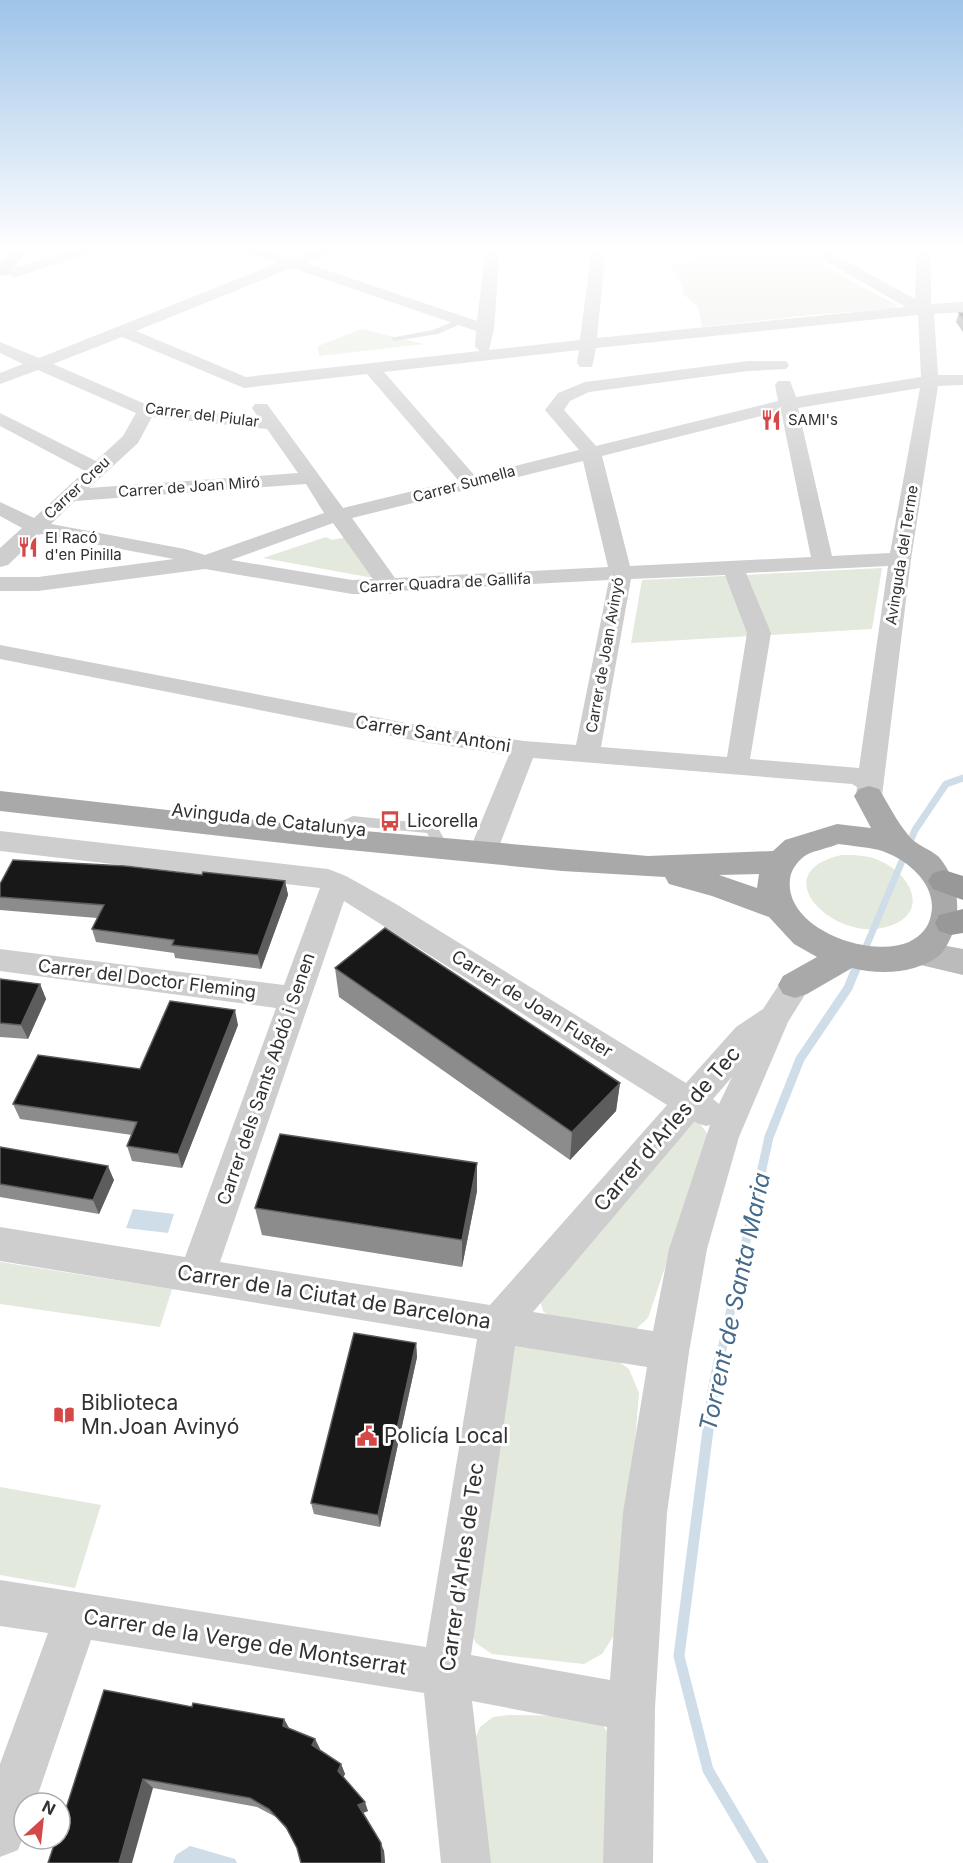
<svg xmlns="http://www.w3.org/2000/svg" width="963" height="1863" font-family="Inter,sans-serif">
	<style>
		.green { fill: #e3e9dd }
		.water { fill: #cfdde9 }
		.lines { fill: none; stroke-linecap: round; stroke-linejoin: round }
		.stream-far2 { stroke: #cfdde9; stroke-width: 7 }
		.stream-far1 { stroke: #cfdde9; stroke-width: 9 }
		.stream { stroke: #cfdde9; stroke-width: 11 }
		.lane { fill: #cecece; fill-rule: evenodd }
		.street { fill: #cecece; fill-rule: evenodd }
		.secondary { fill: #bbb; fill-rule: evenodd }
		.primary { fill: #a9a9a9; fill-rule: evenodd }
		.highway { fill: #989898; fill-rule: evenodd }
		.wall { fill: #8c8c8c }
		.shaded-wall { fill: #5d5d5d }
		.building { fill: #181818; stroke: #5d5d5d; stroke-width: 1.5 }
		.labels { text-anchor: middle; stroke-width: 6; stroke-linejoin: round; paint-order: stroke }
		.far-street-label { font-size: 15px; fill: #313131; stroke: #fff }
		.far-poi-label { font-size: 15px; fill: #313131; stroke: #fff; text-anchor: start }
		.street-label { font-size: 18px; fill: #313131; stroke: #fff }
		.poi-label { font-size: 18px; fill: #313131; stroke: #fff; text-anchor: start }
		.near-street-label { font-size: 21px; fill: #313131; stroke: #fff }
		.near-poi-label { font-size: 21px; fill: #313131; stroke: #fff; text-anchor: start }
		.near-water-label { font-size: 24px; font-style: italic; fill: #466a8b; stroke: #fff }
	</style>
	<rect width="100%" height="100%" fill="#fff"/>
	<path class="green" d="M751,246H809L819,259L834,271L896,305L895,309L819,314L702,327L698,307L683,294V289L671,266L700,260L698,254L750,253L753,252Z
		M362,329L424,344L319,356L318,346Z
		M326,537L332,540L348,537L379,579L263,558Z
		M882,568L872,629L631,643L642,580Z
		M842,855C854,855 867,855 878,860C915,875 931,918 882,928C831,939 764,872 842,855Z
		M699,1122L709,1136L648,1318L636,1329L552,1319L543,1311L540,1301L686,1123Z
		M0,1262L172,1289L160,1327L0,1304Z
		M511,1343L611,1356L629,1369L639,1393L620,1626L602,1654L584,1664L492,1654L476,1643L464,1621Z
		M0,1487L101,1505L75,1588L0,1575Z
		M509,1715L571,1716L601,1723L612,1738L611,1863H476L472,1746L480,1727L493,1717Z"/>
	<path class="water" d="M133,1209L174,1214L168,1233L126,1228Z
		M190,1846L235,1859L237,1863H173L176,1855Z"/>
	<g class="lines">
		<path class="stream-far2" d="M855,973L915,830L946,784L963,778"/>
		<path class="stream-far1" d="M719,1363L769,1137L800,1059L848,988L855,971"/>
		<path class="stream" d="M719,1361L713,1391L679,1656L708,1770L763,1863"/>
		<path class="lane" d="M462,318L466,320L465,322L438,334L394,341L390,338L433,330Z
			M353,816L432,824L437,826L444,839L437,844L432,842L427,833L355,826L339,833L334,831L332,828L334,825Z"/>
		<path class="street" d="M82,246H104L102,249L19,276L14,278L6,273L9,270Z
			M235,246H256L292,258L322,246H342L340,249L306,263L477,321L486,246H500L494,329L489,350L580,340L592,246H606L597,338L906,307L825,261L815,246H829L835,255L915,299L917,246H931V304L963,302V312L934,314L938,375H963V385L938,386L911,559L882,796L879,802L869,805L859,802L856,796L857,787L852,784L533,758L500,844L496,851L486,854L476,851L472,844L509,755L417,741L0,659V645L417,725L524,741L576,745L609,580L398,591L390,594H352L205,569L38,591H0V577H38L174,559L40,534L8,565L0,567V548L22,528L0,516V502L34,518L85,471L0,426V413L96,461L123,436L136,413L38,370L0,384V373L23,364L0,353V342L39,358L278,263L237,249ZM292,268L476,331L475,347L480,351L246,377L136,331ZM918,315L921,377L796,397L790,381H778L775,385L778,401L596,446L564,410L570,401L589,392L748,371L786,369L789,365L786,361H748L585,382L558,393L545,410L579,450L475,476L384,372L579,350L577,363L580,367H592L596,348ZM122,337L244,388L367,374L458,480L343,508L267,404H255L252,408L258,417L150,406L53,364ZM920,388L890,553L832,556L798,408ZM781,411L811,557L630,566L602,456ZM152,417L267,429L298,473L89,488L138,443ZM583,461L608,567L395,578L352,518ZM306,484L324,513L205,555L185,549L51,524L75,501ZM333,523L373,579L352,580L231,560ZM888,566L859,768L750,759L771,633L746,573ZM725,575L747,633L727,757L601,747L631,579Z
			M0,831L328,869L346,876L396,904L686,1083L736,1027L763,1009L784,977L795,973L806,977L811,985L788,1022L739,1137L707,1249L689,1352L667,1513L655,1708L653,1863H603L607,1727L472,1701L491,1863H441L424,1693L91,1640L35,1803H24V1835L18,1850L0,1857V1764L48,1633L0,1626V1580L426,1647L477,1339L0,1261V1227L185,1257L276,1008L0,971V949L284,985L320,888L0,851ZM344,901L667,1105L490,1305L220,1262ZM732,1077L719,1104L713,1099ZM694,1122L706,1126L710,1125L669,1249L653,1331L533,1312ZM515,1346L647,1367L623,1513L610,1680L471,1655Z"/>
		<path class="secondary" d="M14,246H30L8,275L0,276V263Z
			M920,941L963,949V975L908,962L903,953L908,944Z"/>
		<path class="primary" d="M869,786L879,789C889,805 897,822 909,836C916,845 930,849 939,857C963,886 963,926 941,954C918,974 880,975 852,968L807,994L795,998L783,994L778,985L783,976L817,957L794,944L769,917L712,896L669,884L665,877L562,871L319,847L0,811V791L319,827L648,856L773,851L785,840L837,824L871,828L854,796L859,789ZM838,844C852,846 866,847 879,850C906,858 938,884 931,915C929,927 921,936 909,942C871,959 784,929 790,879C791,869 799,859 808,854C817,850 829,848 838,844ZM759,874L757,888L719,875Z"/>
		<path class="highway" d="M944,870L963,876V900L933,889L928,881L933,873Z
			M963,909V933L951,935L939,931L935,923L939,915Z"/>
	</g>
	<path class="wall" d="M959,313H963V332L956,322Z
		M202,875L285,881L288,895L261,969L175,958L174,953L96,942L92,929L97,918L0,910V884Z
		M335,968L620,1083L616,1111L570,1160L339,997Z
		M0,979L40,984L46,999L28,1039L0,1037Z
		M238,1025L182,1168L132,1161L127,1146L132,1135L20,1119L13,1104L140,1069Z
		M0,1147L114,1180L99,1214L0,1197Z
		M477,1191L462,1267L262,1235L255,1208Z
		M416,1343L417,1357L380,1527L314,1514L311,1503Z
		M192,1707L284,1719L289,1728L315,1739L320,1749L319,1750L341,1764L345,1774L343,1777L368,1811L363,1813L384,1851L385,1863H301L297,1848L288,1831L276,1817L257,1807L153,1788L48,1863Z"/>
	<path class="shaded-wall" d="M285,881L288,895L261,969L258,955Z
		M40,984L46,999L28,1039L21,1025Z
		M235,1010L238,1025L182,1168L178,1154Z
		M620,1083L616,1111L570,1160L572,1132Z
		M477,1163V1191L462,1267V1240Z
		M108,1166L114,1180L99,1214L93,1200Z
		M416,1343L417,1357L380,1527L378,1515Z
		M284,1719L290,1730L283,1726Z
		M315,1739L320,1749L317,1755L312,1745Z
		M341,1764L345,1774L342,1780L338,1771Z
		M143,1779L153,1788L132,1863H119Z
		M365,1802L368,1811L362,1813L358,1805Z
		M381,1843L384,1851L385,1863H382Z"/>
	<path class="building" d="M959,313H963V319Z
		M13,860L125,866L202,875L203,872L285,881L258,955L172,945L174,940L92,929L104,905L0,897V884Z
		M385,928L620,1083L572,1132L335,968Z
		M0,979L40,984L21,1025L0,1023Z
		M170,1001L235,1010L178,1154L127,1146L137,1122L13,1104L38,1055L140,1069Z
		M280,1134L477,1163L462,1240L255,1208Z
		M0,1147L108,1166L93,1200L0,1184Z
		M354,1333L416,1343L378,1515L311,1503Z
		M104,1690L192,1707L193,1703L284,1719L283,1726L315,1739L312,1745L341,1764L338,1771L365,1802L358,1805L381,1843L382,1863H301L297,1848L286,1827L269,1809L250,1798L143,1779L119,1863H48L56,1839H60V1827Z"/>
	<linearGradient id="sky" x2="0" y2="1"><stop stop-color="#9ec4e8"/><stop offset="0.49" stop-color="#fff"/><stop offset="1" stop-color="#fff" stop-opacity="0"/></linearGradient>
	<rect width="963" height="507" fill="url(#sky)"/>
	<defs>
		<g id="restaurant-bare" transform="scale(1.62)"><path d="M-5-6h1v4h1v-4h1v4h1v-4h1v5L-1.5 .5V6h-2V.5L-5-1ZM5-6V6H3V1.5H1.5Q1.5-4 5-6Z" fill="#d44947" stroke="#fff" stroke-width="2.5" paint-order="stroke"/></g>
		<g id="bus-bare" transform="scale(1.62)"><path d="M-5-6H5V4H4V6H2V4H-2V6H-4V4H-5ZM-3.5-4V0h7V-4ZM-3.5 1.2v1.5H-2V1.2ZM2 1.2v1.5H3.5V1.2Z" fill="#d44947" stroke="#fff" stroke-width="2.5" paint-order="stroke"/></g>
		<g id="library-bare" transform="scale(1.62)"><path d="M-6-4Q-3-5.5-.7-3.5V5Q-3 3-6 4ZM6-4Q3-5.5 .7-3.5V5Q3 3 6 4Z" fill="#d44947" stroke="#fff" stroke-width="2.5" paint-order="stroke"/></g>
		<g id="civic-bare" transform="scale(1.62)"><path d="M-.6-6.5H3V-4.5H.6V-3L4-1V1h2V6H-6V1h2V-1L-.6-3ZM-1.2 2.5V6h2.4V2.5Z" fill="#d44947" stroke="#fff" stroke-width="2.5" paint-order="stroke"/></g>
	</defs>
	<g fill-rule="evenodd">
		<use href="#restaurant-bare" x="771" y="420"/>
		<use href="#restaurant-bare" x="28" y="547"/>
		<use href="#bus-bare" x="390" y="821"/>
		<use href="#library-bare" x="64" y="1415"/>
		<use href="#civic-bare" x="367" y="1436"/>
	</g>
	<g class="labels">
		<g class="far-street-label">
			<text transform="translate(202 415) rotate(7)" y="5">Carrer del Piular</text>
			<text transform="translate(464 484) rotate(-15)" y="5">Carrer Sumella</text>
			<text transform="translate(189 487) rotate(-4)" y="5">Carrer de Joan Miró</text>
			<text transform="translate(77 488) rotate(-43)" y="5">Carrer Creu</text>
			<text transform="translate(902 555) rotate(-81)" y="5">Avinguda del Terme</text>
			<text transform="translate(445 583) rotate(-3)" y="5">Carrer Quadra de Gallifa</text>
			<text transform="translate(605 655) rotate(-80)" y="5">Carrer de Joan Avinyó</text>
		</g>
		<g class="far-poi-label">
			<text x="788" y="425">SAMI's</text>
			<text x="45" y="543">El Racó<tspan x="45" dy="17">d'en Pinilla</tspan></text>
		</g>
		<g class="street-label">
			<text transform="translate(433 734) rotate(9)" y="6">Carrer Sant Antoni</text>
			<text transform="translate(269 820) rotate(6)" y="6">Avinguda de Catalunya</text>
			<text transform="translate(147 979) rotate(7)" y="6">Carrer del Doctor Fleming</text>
			<text transform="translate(532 1004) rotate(32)" y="6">Carrer de Joan Fuster</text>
			<text transform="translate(266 1079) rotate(-71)" y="6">Carrer dels Sants Abdó i Senen</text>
		</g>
		<g class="poi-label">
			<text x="407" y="827">Licorella</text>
		</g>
		<g class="near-street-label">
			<text transform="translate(667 1129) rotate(-49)" y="7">Carrer d'Arles de Tec</text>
			<text transform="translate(334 1297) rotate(9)" y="7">Carrer de la Ciutat de Barcelona</text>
			<text transform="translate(462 1567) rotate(-82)" y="7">Carrer d'Arles de Tec</text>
			<text transform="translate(245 1642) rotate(9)" y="7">Carrer de la Verge de Montserrat</text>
		</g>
		<g class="near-poi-label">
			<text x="81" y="1410">Biblioteca<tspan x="81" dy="24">Mn.Joan Avinyó</tspan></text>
			<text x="384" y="1443">Policía Local</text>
		</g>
		<g class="near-water-label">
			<text transform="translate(735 1302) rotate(-78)" y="8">Torrent de Santa Maria</text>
		</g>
	</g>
	<g transform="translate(42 1821) rotate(27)"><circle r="28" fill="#ffffff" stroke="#adadad" stroke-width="1.5"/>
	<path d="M0-4.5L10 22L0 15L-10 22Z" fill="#d44947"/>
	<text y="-9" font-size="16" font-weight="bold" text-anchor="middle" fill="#313131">N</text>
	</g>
</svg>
